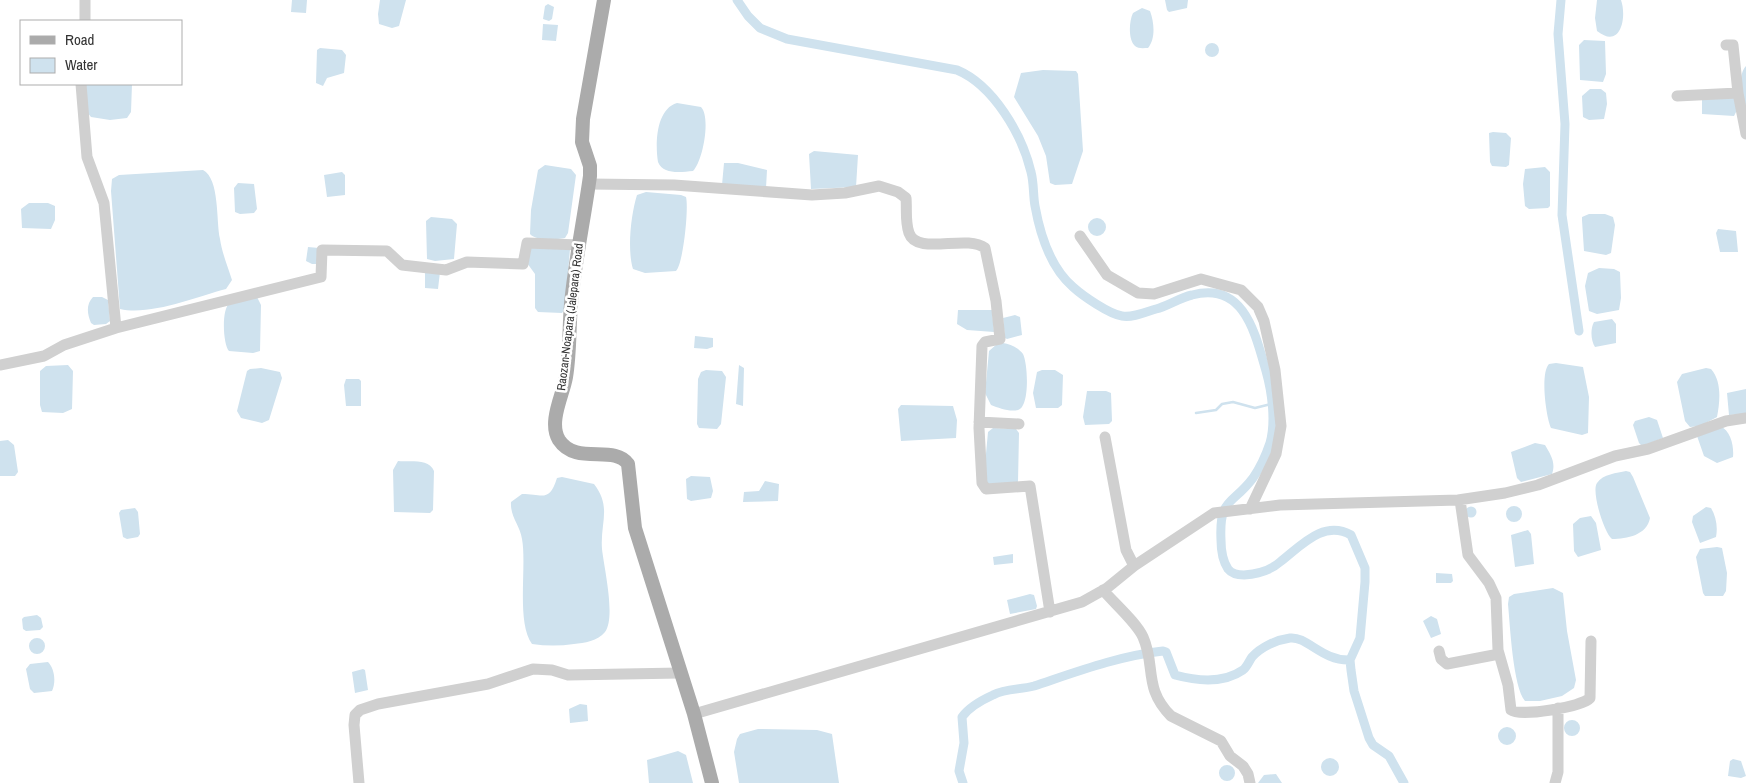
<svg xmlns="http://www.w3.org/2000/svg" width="1746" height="783" font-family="'Archivo Narrow',sans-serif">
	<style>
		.water { fill: #cfe2ee }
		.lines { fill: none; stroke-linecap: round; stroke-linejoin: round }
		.stream { stroke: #cfe2ee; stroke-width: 2.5 }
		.canal { stroke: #cfe2ee; stroke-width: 9 }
		.minor { stroke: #d0d0d0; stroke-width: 11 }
		.major { stroke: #ababab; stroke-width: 14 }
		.labels { text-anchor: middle; stroke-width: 5; stroke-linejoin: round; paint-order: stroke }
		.street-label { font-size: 12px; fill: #333; stroke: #fff }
	</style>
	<rect width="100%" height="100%" fill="#fff"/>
	<path class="water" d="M292,0H307L306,13L291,12Z
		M380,0H406L399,26L392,28L379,24L378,14Z
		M1165,0H1188L1187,8L1169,12L1167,10Z
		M1597,0H1621C1627,17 1621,50 1597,31L1595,18Z
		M548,4L554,7L552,19L549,21L543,19L545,6Z
		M1142,8L1150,11C1154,22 1156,38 1148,48C1144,48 1138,49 1135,46C1128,40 1129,21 1133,13Z
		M543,24L558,25L556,41L542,40Z
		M1584,40L1605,41L1606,74L1603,82L1580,80L1579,45Z
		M1205 50a7 7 0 1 1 14 0a7 7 0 1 1-14 0Z
		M320,48L342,50L346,55L344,73L327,78L323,86L316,83L317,50Z
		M1746,66V110C1744,98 1736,77 1746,66Z
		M1043,70L1076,71L1078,74L1083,151L1072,184L1055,185L1050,183L1046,156L1038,136L1014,97L1021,73Z
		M85,84H132L131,112L127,118L110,120L91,117L87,112Z
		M1590,89H1601L1606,93L1607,104L1604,119L1589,120L1583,117L1582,96Z
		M1734,97L1737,110L1734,116L1702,114V100Z
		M677,103L701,107C711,117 703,161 693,171C681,172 663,175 658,162C655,144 656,109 677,103Z
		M1493,132L1506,133L1511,138L1509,165L1506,167L1492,166L1490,162L1489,133Z
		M814,151L858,155L856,187L811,189L809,154Z
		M724,163H738L767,170L766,188L722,185Z
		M545,165L571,169L576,175L568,233L565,238C555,240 536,241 530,234L531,210L538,170Z
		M1545,167L1550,172V206L1548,208L1529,209L1525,206L1523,184L1525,169Z
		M203,170C220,179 216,221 220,239C222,253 228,267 232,280L226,289C196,297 150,316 120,309L111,191L112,179L119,175Z
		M342,172L345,175V195L327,197L324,175Z
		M238,183L254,184L257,209L254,213L240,214L235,212L234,188Z
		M646,192L681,195L686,197C689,208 683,265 676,271L645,273L633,269C627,250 631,214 637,195Z
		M29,203H48L55,206V220L51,229L22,228L21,209Z
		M1589,214H1605L1613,217L1615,225L1611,253L1606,255L1584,251L1582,220V217Z
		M431,217L452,219L457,224L454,259L435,261L427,259L426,221Z
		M1088 227a9 9 0 1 1 18 0a9 9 0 1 1-18 0Z
		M1718,229L1736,231L1738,252H1720L1716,233Z
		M308,247L319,248L317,264H312L306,261Z
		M531,248L570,249L565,309L562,313L538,312L535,308V274L527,263Z
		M1599,268L1614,269L1620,272L1621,298L1619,310L1597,314L1589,311L1585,286L1588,273Z
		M425,270L440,272L438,289L425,288Z
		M93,297H102L108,300L110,321L106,324L94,325L91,323C87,314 86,304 93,297Z
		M257,297L261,305L260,351L253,353L229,351C223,345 221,308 230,303C238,299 249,299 257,297Z
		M958,310H992L994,332L967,330L957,324Z
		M1015,315L1020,317L1022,335L1007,339L1005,338L1003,318Z
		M1612,319L1616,324V343L1595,347C1591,341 1590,329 1594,322Z
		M695,336L713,338V347L707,349L694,348Z
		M1003,343C1010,344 1019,348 1023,354C1028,364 1030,407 1018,410C1009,412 999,408 991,405L985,393L989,351L997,344Z
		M1556,363L1583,367L1589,397L1588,433L1582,435L1551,428C1546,417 1540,373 1549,364Z
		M68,365L73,371L72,409L63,413L42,412L40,405V371L46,366Z
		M739,365L744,368L743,406L736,404Z
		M261,368L280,372L282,378L269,420L262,423L241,418L237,411L247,371L250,369Z
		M1706,368L1711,369C1722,381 1720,402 1717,417L1700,426L1690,427L1685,421L1677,382L1682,374Z
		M706,370L722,371L726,377L721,424L717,429L699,428L697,424L698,379L701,372Z
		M1042,370H1055L1063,375L1062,405L1058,408H1036L1033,393L1037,372Z
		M346,379H359L361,381V406H346L344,385Z
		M1746,389V414L1729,415L1727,393Z
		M1087,391H1106L1111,393L1112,421L1109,424L1085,425L1083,417Z
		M901,405L953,406L957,420L956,438L901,441L898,409Z
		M1649,417L1657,420L1663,438L1642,446L1639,443L1633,425L1635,421Z
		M1720,426C1731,431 1734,446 1733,457L1717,463L1704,456L1697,436Z
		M993,428L1016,429L1019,433L1018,482L988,485L984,475L988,432Z
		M8,440L14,445L18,472L15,476H0V441Z
		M1535,443L1545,445C1551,455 1556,463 1552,474L1521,482L1517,478L1511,452Z
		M398,461C410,462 429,458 434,471L433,510L430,513L394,512L393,470Z
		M1626,471L1630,472L1633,477L1650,518C1647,535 1627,539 1612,539C1604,533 1591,491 1597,483C1603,474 1617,473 1626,471Z
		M691,476L710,477L713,491L711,498L691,501L687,499L686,479Z
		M562,477L594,484C612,507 600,523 602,549C604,568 616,617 605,632C598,641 584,643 574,644C560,646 546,646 532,644C516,622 527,566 522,539C520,525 510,517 511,502L522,494C543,494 549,503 557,478Z
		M765,481L779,484L778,501L743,502L744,492L759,491Z
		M1506 514a8 8 0 1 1 16 0a8 8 0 1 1-16 0Z
		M1465.5 512a5.5 5.5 0 1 1 11 0a5.5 5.5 0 1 1-11 0Z
		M1706,507L1711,508C1716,516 1718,527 1716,537L1700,543L1692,522L1693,516Z
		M135,508L138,512L140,534L138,537L127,539L123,537L119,513L121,510Z
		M1591,516L1596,523L1601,550L1578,557L1574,551L1573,524L1580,518Z
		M1528,530L1531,534L1534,564L1515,567L1511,535Z
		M1717,547L1722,548L1727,573L1726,591L1723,596H1705L1703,593L1696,557L1700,549Z
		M1013,554V563L994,565L993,557Z
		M1436,573L1452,574L1453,581L1451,583H1436Z
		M1553,588L1563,593L1567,631L1576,680L1574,688L1562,696L1540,701H1525C1513,687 1510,625 1508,604L1509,597L1514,594Z
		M1030,594L1034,595L1037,606L1036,609L1010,614L1007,600Z
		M37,615L41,618L43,627L40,630L26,631L23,629L22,619L24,617Z
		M1431,616L1437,619L1441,634L1431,638L1423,621Z
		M29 646a8 8 0 1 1 16 0a8 8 0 1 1-16 0Z
		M48,662C55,669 56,683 52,691L34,693L30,689L26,669L30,664Z
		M363,669L365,670L368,690L355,693L352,672Z
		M580,704L587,705L588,721L570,723L569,709Z
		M1564 728a8 8 0 1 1 16 0a8 8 0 1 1-16 0Z
		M1498 736a9 9 0 1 1 18 0a9 9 0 1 1-18 0Z
		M758,729L817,730L832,734L839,783H739L734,752L737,739L740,734Z
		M678,751L686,755L693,783H649L647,760Z
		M1321 767a9 9 0 1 1 18 0a9 9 0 1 1-18 0Z
		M1733,759L1741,761L1746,776L1741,778L1728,776L1730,761Z
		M1219 773a8 8 0 1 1 16 0a8 8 0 1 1-16 0Z
		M1276,774L1282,783H1258L1264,775Z"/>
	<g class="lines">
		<path class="stream" d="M1196,413L1216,410L1222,404L1233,402L1255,408L1271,404"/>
		<path class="canal" d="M737,0L748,16L760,28L787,39L957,70C993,85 1022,134 1031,172C1034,183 1033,195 1035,206C1040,234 1051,268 1073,287C1083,296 1109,314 1122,316C1132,318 1146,312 1156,309C1168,306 1179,298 1192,295C1244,281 1255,333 1266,371C1272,392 1276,422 1270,443C1266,455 1260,468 1253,478C1232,506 1219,497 1221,540C1221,550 1222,560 1228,569C1232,574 1238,575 1244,575C1256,574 1270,571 1280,562C1300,547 1323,519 1351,535L1365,568V582L1360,638L1350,660L1351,670L1354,691L1369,738L1373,745L1389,756L1404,783
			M1561,0L1558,34L1565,124L1562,215L1579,331
			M963,783L959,771L964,743L962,717C969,707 982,700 993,695C1006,688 1020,690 1034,686C1076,672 1118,656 1163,651L1166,652L1175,675C1197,681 1223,684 1243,670C1247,667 1249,661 1252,657C1261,647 1276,640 1290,638C1307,636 1322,661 1350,660"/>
		<path class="minor" d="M85,21V0
			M1726,45H1733L1738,93L1746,134
			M81,84L87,157L104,203L116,328L321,277L322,250L387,251L402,265L446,270L467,262L523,264L527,243L579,245
			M1677,96L1738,93
			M589,184L674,185L812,195L845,193L879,186L898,192L906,198C907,209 905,222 909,233C917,256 966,234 985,248L996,301L1000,339L985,342L982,346L979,428L982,483L986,489L1030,486L1050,612
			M1080,236L1107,275L1138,293L1154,294L1201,279L1241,290L1258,307L1264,321L1275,370L1281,426L1276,454L1250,509
			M0,365L44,356L64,345L116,328
			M979,422L1019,424
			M1105,437L1126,550L1134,566
			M1460,500L1468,555L1489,583L1496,598L1498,650L1508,685L1511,710C1520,717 1582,707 1590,698L1591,641
			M1103,590C1114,603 1137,623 1143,637C1156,666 1143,688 1171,716L1221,741L1230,756L1243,766L1248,774L1250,783
			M1439,651L1441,659L1447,664L1499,654
			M694,714L1082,602L1107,588L1134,566L1214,513L1280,505L1458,500L1505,493L1538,485L1615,456L1648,449L1726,421L1746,418
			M359,783L354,725L355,715L360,710L378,704L488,684L533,669L552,670L568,675L680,673
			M1555,783L1558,772V708"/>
		<path class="major" d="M604,0L583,119L582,142L590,166V176C584,219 575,261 571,304C569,328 570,353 566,377C563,395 548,422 559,440C576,466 614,444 628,464L635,528L694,714L712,783"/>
	</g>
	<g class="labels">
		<g class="street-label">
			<text transform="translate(570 317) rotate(-83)" y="4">Raozan-Noapara (Jalepara) Road</text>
		</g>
	</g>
	<rect x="20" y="20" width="162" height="65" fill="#ffffff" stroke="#adadad"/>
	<rect x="30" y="36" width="25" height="8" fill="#ababab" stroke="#adadad"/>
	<text x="65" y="45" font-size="15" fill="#333333">Road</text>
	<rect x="30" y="58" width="25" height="15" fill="#cfe2ee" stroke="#adadad"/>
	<text x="65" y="70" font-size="15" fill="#333333">Water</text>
</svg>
